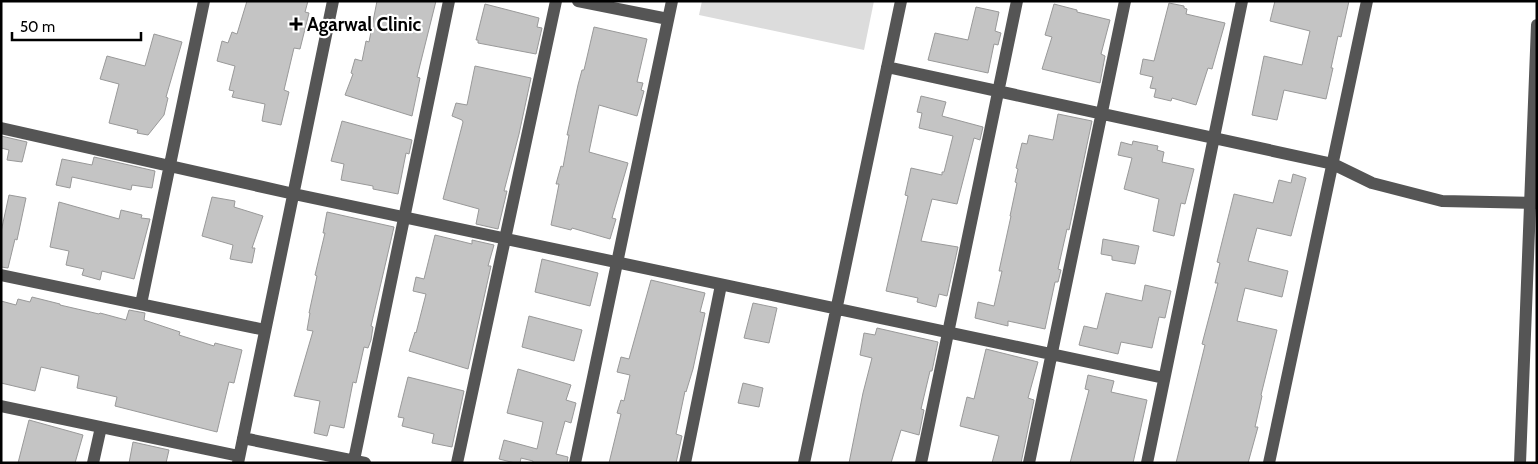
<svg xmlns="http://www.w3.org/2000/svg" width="1538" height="464" font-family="Cabin,sans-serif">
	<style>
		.green { fill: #dcdcdc }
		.building { fill: #c4c4c4; stroke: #999 }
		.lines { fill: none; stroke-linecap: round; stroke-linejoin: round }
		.minor { stroke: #555; stroke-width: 12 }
		.poi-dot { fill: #000; stroke: #fff; stroke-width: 2 }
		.labels { text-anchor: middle; stroke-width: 4.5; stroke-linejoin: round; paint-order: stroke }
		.poi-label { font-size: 19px; font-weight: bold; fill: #000; stroke: #fff; text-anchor: start }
	</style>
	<rect width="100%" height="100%" fill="#fff"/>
	<path class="green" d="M702,1H874L864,50L699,15Z"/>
	<path class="building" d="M247,1H308L305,12L309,13L300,49L294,48L284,90L289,92L281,125L262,121L265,104L232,97L234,91L229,90L235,66L217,61L222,41L228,43L232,32L237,34Z
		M377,1H436L417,77L420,78L412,116L345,95L353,74L351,73L355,59L362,61L366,41L369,42Z
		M1275,1H1349L1341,37L1338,36L1331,68H1333L1326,99L1284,90L1277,120L1252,115L1264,56L1302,65L1310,31L1270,21Z
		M1169,3L1184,6V8L1187,9L1186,14L1225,23L1212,69L1208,68L1196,105L1172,98L1171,101L1154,97L1156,89L1150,88L1153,77L1140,74L1143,59L1154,61Z
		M485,4L539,18L537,27L542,28L536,54L478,43V40H476Z
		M1054,4L1077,10V12L1110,20L1101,54L1105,56L1100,83L1042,69L1052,37L1045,35Z
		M976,7L999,12L995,31L1001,33L998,45L994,44L988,73L928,60L935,33L968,40Z
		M594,27L647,39L637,82L643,83L641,90L644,91L637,116L599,105L589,152L628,163L612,218L616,219L610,239L572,228L571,230L551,225L559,184H556L561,166L563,167L569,135H567L578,85L582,70H584Z
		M154,34L182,42L166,97L168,98L164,115L148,135L137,133L138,130L109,123L119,84L100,79L107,56L145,66Z
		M475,66L531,78L519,134L504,191H507L498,229L476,224L479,209L443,199L463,122L462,120L452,116L456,103L467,105Z
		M921,96L946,102L942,116L983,127L980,140L974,138L957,204L932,199L921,241L958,247L947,296L939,294L936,307L917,302L918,298L886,291L908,196L905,195L911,168L942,175V172H944L953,136L919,128L922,113L917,112Z
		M1058,114L1092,121L1069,230L1067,229L1058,269L1061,270L1058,282H1055L1045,329L1008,321V326L975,318L978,302L994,306L1002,271H999L1011,216H1010L1017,183L1015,182L1018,169L1016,168L1022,143L1027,144L1029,135L1053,140Z
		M342,121L412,140L409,154L406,153L398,194L373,189V186L341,180L344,164L331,161Z
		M1,136L27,142L22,162L7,160L9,150L1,148Z
		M1133,141L1158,146L1157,150L1164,152L1162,162L1194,169L1185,204L1181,203L1174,236L1153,231L1159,199L1124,189L1132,158L1118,155L1121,142L1132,145Z
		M94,157L155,171L152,188L132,185L131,190L72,177L70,188L56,185L62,159L92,165Z
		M1293,174L1306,178L1291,236L1257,228L1248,261L1288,271L1282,297L1245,288L1237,321L1277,330L1261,395L1262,396L1255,427H1258L1248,463H1176L1205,345L1202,344L1218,283H1215L1220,263L1217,262L1234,194L1273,203L1279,180L1291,183Z
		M9,195L26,198L17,240L15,239L8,268L1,267V232Z
		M212,197L235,201L234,207L263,216L252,248H255L252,263L230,259L233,245L202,236Z
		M59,202L119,219L121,210L142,215L141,218L150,219L134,279L102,271L100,280L82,275L84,269L66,265L69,251L50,247Z
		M327,212L394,227L371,326L373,327L371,340L368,348L364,347L356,383L353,382L344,428L330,425L327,436L314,433L320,401L294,396L313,331L307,330L310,313H309L317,276L315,275L325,233H323Z
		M435,235L472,244V240L494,245L488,266H491L468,369L409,351L415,332L416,333L426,294L413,291L416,277L424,279Z
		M1103,239L1139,246L1135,264L1112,260V256L1101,254Z
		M542,259L598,273L590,306L535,292Z
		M651,280L705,293L700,312L705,313L693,369L686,392L685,391L676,434L682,436L676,463H609L621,414L617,413L621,400L624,401L630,375L617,372L621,357L629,359Z
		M1145,285L1171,291L1165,318L1159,317L1152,348L1121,342L1118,354L1079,345L1084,326L1097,329L1106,293L1142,301Z
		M32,297L60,304V305L99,314L100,313L126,320L129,310L145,313L144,320L180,332L179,335L214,346L215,343L242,350L234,383L229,382L217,432L115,406L117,397L77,388L79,376L41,367L35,391L1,383V301L16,305L18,299L30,302Z
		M753,303L777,308L769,343L744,338Z
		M529,316L582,330L574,361L522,347Z
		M877,328L938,342L932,371H930L921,409L924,410L919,435L901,430L891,463H849L863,393L872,358L860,355L864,333L875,335Z
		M986,349L1038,362L1028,398L1034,400L1021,463H992L999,436L960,426L967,397L974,399Z
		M518,369L571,385L566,400L576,403L571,423L565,421L556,454L568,457L567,463H533V461L521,458L520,463H515L499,459L504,440L537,449L543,422L507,413Z
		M1088,375L1114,381L1111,392L1147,400L1133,463H1070L1089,390L1085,389Z
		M408,377L464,391L452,447L432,443L434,434L402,426L404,418L398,417Z
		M743,383L763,388L759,407L738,403Z
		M29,420L83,435L75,463H18Z
		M133,442L169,450L166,463H129Z"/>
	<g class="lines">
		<path class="minor" d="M578,1L668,19
			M887,67L1333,164L1372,183L1442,201L1537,203
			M1,128L294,194L1164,378
			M1,275L265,330
			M141,304L204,1
			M1,406L239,456
			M243,438L365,463
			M354,460L449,1
			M93,463L101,427
			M238,463L333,1
			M457,463L556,1
			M575,463L672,1
			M685,463L721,285
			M804,463L901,1
			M921,463L1017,1
			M1029,463L1125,1
			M1147,463L1242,1
			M1269,463L1367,1
			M1520,463L1537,25"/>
	</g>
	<path class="poi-dot" d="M293.5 16.5h5v5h5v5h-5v5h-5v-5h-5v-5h5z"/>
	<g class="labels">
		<g class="poi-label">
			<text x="307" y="31">Agarwal Clinic</text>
		</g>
	</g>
	<rect width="1538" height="464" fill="none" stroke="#000000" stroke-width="5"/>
	<path d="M12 32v8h129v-8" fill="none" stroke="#000000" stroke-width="2.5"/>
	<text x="20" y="32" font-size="15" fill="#000000" stroke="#ffffff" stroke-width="4" paint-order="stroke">50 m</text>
</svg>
